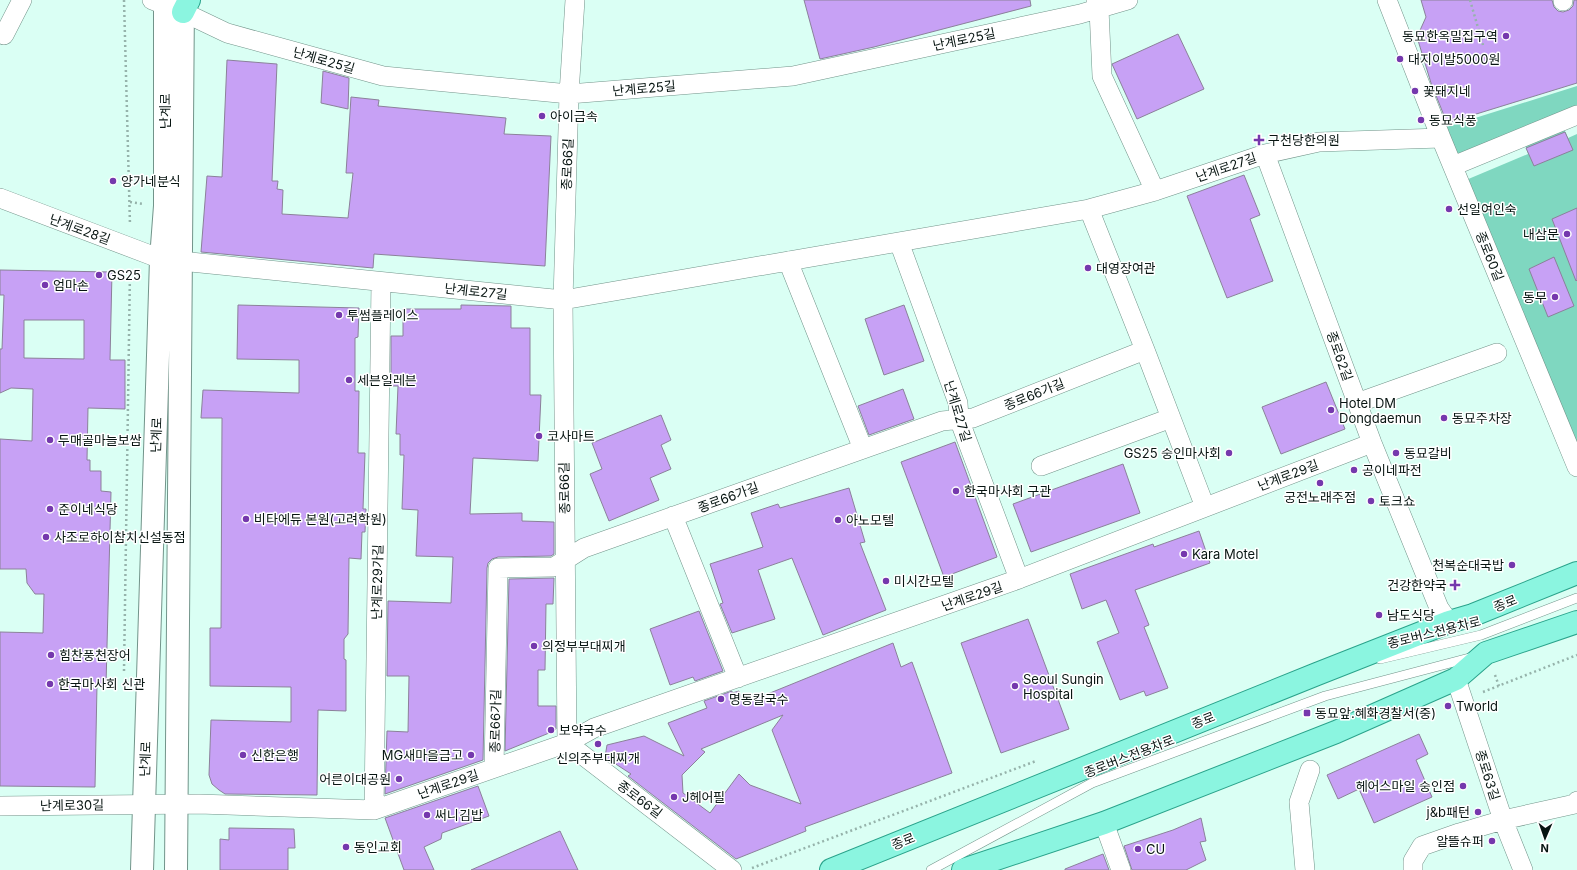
<svg xmlns="http://www.w3.org/2000/svg" width="1577" height="870" font-family="Inter,'Noto Sans KR',sans-serif">
	<style>
		.green { fill: #7fd7c0 }
		.building { fill: #c7a1f5; stroke: #8b819a; fill-rule: evenodd }
		.lines { fill: none; stroke-linecap: round; stroke-linejoin: round }
		.lane-casing { stroke: #72948a; stroke-width: 10 }
		.street-casing { stroke: #72948a; stroke-width: 20 }
		.secondary-casing { stroke: #72948a; stroke-width: 24 }
		.primary-casing { stroke: #2aa38b; stroke-width: 24 }
		.path { stroke: #96b3ab; stroke-width: 2.5; stroke-dasharray: 2 3; stroke-linecap: butt }
		.lane { stroke: #fff; stroke-width: 9 }
		.street { stroke: #fff; stroke-width: 19 }
		.secondary { stroke: #fff; stroke-width: 22 }
		.primary { stroke: #8bf5e0; stroke-width: 22 }
		.poi-dot { fill: #7538ad; stroke: #fff; stroke-width: 1.5 }
		.labels { text-anchor: middle; stroke-width: 3; stroke-linejoin: round; paint-order: stroke }
		.poi-label { font-size: 13px; fill: #081512; stroke: #fff; text-anchor: start }
		.street-label { font-size: 13px; fill: #081512; stroke: #fff }
	</style>
	<rect width="100%" height="100%" fill="#dafff4"/>
	<path class="green" d="M1577,86V110L1455,159L1440,129Z
		M1564,129L1568,138L1577,134V448L1466,180L1528,154L1525,145Z"/>
	<path class="building" d="M804,0H1030L1031,6L874,47L820,59Z
		M1421,0H1552L1554,7L1558,11L1563,12L1569,10L1573,6L1574,0H1577V83L1447,123L1431,83L1417,37L1426,17Z
		M1178,34L1204,89L1137,119L1112,64Z
		M227,60L277,64L272,181H278L277,189L283,190L282,214L348,218L353,173H346L351,97L379,100L378,106L506,118L504,134L551,136L545,266L374,254L373,268L201,252L207,176L222,177Z
		M323,71L349,78L348,109L321,103Z
		M1565,132L1573,150L1534,166L1526,148Z
		M1244,175L1260,215L1250,219L1273,281L1227,298L1187,196Z
		M1577,208V280L1576,281L1552,219Z
		M1554,257L1574,306L1548,317L1529,269Z
		M0,270L112,272L110,360H125V409L88,408L87,460H90V471H101V491L111,492L106,685H97L95,787L0,786V632L43,633L44,594H35L27,583L26,569H0V439L32,441L33,389L11,388L0,393V349H2L4,295H0ZM24,320H84V359L24,358Z
		M238,305L359,308L358,337L355,338V391H359L358,453H365L363,509H366L365,532H362L361,559L349,558L348,634L344,639V659L346,660V711L318,710L317,795L225,794L219,790L212,784L209,775L211,720L291,722V687L210,686V628H221L222,418H201L203,390L299,393V360L237,359Z
		M461,305L511,306V328H530V395H541L538,461L473,458L470,514L522,513V521L554,522V554L551,556L498,557L492,559L488,563L487,568L483,760L385,794L387,731L408,732L409,676H387L388,601L451,603L453,557L416,556L418,510L402,509L404,455H400V434H396L398,386H391V336H403V309H461Z
		M904,305L924,361L884,375L865,319Z
		M1326,382L1345,429L1281,454L1262,407Z
		M903,389L914,419L869,435L858,406Z
		M661,415L671,440L661,445L671,469L650,478L659,500L609,521L590,474L602,469L592,443Z
		M955,442L997,557L944,577L901,462Z
		M1123,464L1140,513L1031,552L1013,504Z
		M849,488L865,542L860,543L886,610L823,635L792,558L758,570L775,619L732,633L720,604L723,603L710,564L763,547L751,513L778,504L780,508Z
		M1199,531L1210,563L1135,590L1149,625L1144,627L1168,688L1146,696L1144,691L1120,700L1097,642L1119,633L1106,600L1082,609L1070,574L1153,544L1154,547Z
		M554,578L553,604H546L545,670H538V706H556V729L554,731L505,751L509,579Z
		M699,611L723,671L695,681L693,677L670,685L650,629Z
		M1028,619L1069,729L1001,753L961,643Z
		M893,643L901,667L912,662L952,773L805,827L806,831L736,859L628,776L631,774L605,757L607,745L644,736L684,756L668,723L707,708L704,701L732,691V693L739,691L743,704ZM783,715L772,730L801,804L750,785L739,774L710,813L683,793L682,775L705,752L701,749Z
		M1419,734L1428,754L1416,760L1432,797L1374,823L1359,789L1338,799L1327,775Z
		M478,786L489,816L442,833L441,839L424,847L434,870H404L385,818Z
		M1201,818L1206,841L1200,842L1206,860L1186,870H1132L1124,846L1173,830Z
		M229,828L294,829L295,848H288V870H220V839L229,840Z
		M560,831L578,870H471Z
		M1103,854L1109,870H1065V869Z"/>
	<g class="lines">
		<g class="lane-casing">
			<path id="lane" d="M1380,659L1481,635L1577,598
				M931,870L1092,783L1325,696L1473,657"/>
		</g>
		<g class="street-casing">
			<path id="street" d="M152,0L183,12L227,33L383,76L569,94L793,76L1080,14L1128,0
				M575,0L569,94L563,300L567,743L732,870
				M1096,0L1099,9L1102,76L1155,191
				M1387,0L1441,138L1577,467
				M1563,0V1
				M0,33L4,35L22,0
				M1265,154L1372,443L1439,608L1449,622
				M1453,166L1577,115
				M0,198L161,259L563,300L1089,209L1155,191L1265,154L1319,142L1441,138
				M1089,209L1145,350L1205,507
				M899,242L958,403L959,419L1019,579
				M788,261L863,449
				M1357,403L1497,353
				M1041,466L1171,418
				M673,516L738,678
				M1456,679L1503,820L1523,870
				M494,768L498,568L554,567L584,548L942,421L973,418L1145,350
				M0,806L199,804L374,810L567,743L594,728L1019,579L1372,443
				M374,810L381,282
				M1104,823L1121,870
				M1305,870L1299,802L1310,770
				M1413,870V861L1422,846L1459,833L1503,820L1575,804L1577,801"/>
		</g>
		<g class="secondary-casing">
			<path id="secondary" d="M142,870L161,259L165,206V0
				M176,870L183,0"/>
		</g>
		<g class="primary-casing">
			<path id="primary" d="M183,12L189,0
				M831,870L1317,674L1449,622L1473,615L1577,573
				M963,870L1104,823L1336,732L1456,679L1486,653L1577,622"/>
		</g>
		<path class="path" d="M124,0L130,225
			M1470,0L1483,45
			M130,202L144,204
			M124,671L130,270
			M1495,675L1499,686
			M1483,692L1577,655
			M752,868L1036,761"/>
		<use href="#lane" class="lane"/>
		<use href="#street" class="street"/>
		<use href="#secondary" class="secondary"/>
		<use href="#primary" class="primary"/>
	</g>
	<g class="poi-dot">
		<circle cx="1506" cy="36" r="4"/>
		<circle cx="1400" cy="59" r="4"/>
		<circle cx="1415" cy="91" r="4"/>
		<circle cx="542" cy="116" r="4"/>
		<circle cx="1421" cy="120" r="4"/>
		<path d="M1257 134h4v4h4v4h-4v4h-4v-4h-4v-4h4z"/>
		<circle cx="113" cy="181" r="4"/>
		<circle cx="1449" cy="209" r="4"/>
		<circle cx="1567" cy="234" r="4"/>
		<circle cx="1088" cy="268" r="4"/>
		<circle cx="99" cy="275" r="4"/>
		<circle cx="45" cy="285" r="4"/>
		<circle cx="1555" cy="297" r="4"/>
		<circle cx="339" cy="315" r="4"/>
		<circle cx="349" cy="380" r="4"/>
		<circle cx="1331" cy="410" r="4"/>
		<circle cx="1444" cy="418" r="4"/>
		<circle cx="539" cy="436" r="4"/>
		<circle cx="50" cy="440" r="4"/>
		<circle cx="1229" cy="453" r="4"/>
		<circle cx="1396" cy="453" r="4"/>
		<circle cx="1354" cy="470" r="4"/>
		<circle cx="1320" cy="483" r="4"/>
		<circle cx="956" cy="491" r="4"/>
		<circle cx="1371" cy="501" r="4"/>
		<circle cx="50" cy="509" r="4"/>
		<circle cx="246" cy="519" r="4"/>
		<circle cx="838" cy="520" r="4"/>
		<circle cx="46" cy="537" r="4"/>
		<circle cx="1184" cy="554" r="4"/>
		<circle cx="1512" cy="565" r="4"/>
		<circle cx="886" cy="581" r="4"/>
		<path d="M1453 579h4v4h4v4h-4v4h-4v-4h-4v-4h4z"/>
		<circle cx="1379" cy="615" r="4"/>
		<circle cx="534" cy="646" r="4"/>
		<circle cx="51" cy="655" r="4"/>
		<circle cx="50" cy="684" r="4"/>
		<circle cx="1015" cy="686" r="4"/>
		<circle cx="721" cy="699" r="4"/>
		<circle cx="1448" cy="706" r="4"/>
		<rect x="1303" y="709" width="8" height="8" rx="2"/>
		<circle cx="551" cy="730" r="4"/>
		<circle cx="598" cy="744" r="4"/>
		<circle cx="243" cy="755" r="4"/>
		<circle cx="471" cy="755" r="4"/>
		<circle cx="399" cy="779" r="4"/>
		<circle cx="1463" cy="786" r="4"/>
		<circle cx="674" cy="797" r="4"/>
		<circle cx="1478" cy="812" r="4"/>
		<circle cx="427" cy="815" r="4"/>
		<circle cx="1492" cy="841" r="4"/>
		<circle cx="346" cy="847" r="4"/>
		<circle cx="1138" cy="849" r="4"/>
	</g>
	<g class="labels">
		<g class="poi-label">
			<text x="1498" y="41" text-anchor="end">동묘한옥밀집구역</text>
			<text x="1408" y="64">대지이발5000원</text>
			<text x="1423" y="96">꽃돼지네</text>
			<text x="550" y="121">아이금속</text>
			<text x="1429" y="125">동묘식풍</text>
			<text x="1268" y="145">구천당한의원</text>
			<text x="121" y="186">양가네분식</text>
			<text x="1457" y="214">선일여인숙</text>
			<text x="1559" y="239" text-anchor="end">내삼문</text>
			<text x="1096" y="273">대영장여관</text>
			<text x="107" y="280">GS25</text>
			<text x="53" y="290">엄마손</text>
			<text x="1547" y="302" text-anchor="end">동무</text>
			<text x="347" y="320">투썸플레이스</text>
			<text x="357" y="385">세븐일레븐</text>
			<text x="1339" y="408">Hotel DM<tspan x="1339" dy="15">Dongdaemun</tspan></text>
			<text x="1452" y="423">동묘주차장</text>
			<text x="547" y="441">코사마트</text>
			<text x="58" y="445">두매골마늘보쌈</text>
			<text x="1221" y="458" text-anchor="end">GS25 숭인마사회</text>
			<text x="1404" y="458">동묘갈비</text>
			<text x="1362" y="475">공이네파전</text>
			<text x="964" y="496">한국마사회 구관</text>
			<text x="1320" y="502" text-anchor="middle">궁전노래주점</text>
			<text x="1379" y="506">토크쇼</text>
			<text x="58" y="514">준이네식당</text>
			<text x="254" y="524">비타에듀 본원(고려학원)</text>
			<text x="846" y="525">아노모텔</text>
			<text x="54" y="542">사조로하이참치신설동점</text>
			<text x="1192" y="559">Kara Motel</text>
			<text x="1504" y="570" text-anchor="end">천복순대국밥</text>
			<text x="894" y="586">미시간모텔</text>
			<text x="1447" y="590" text-anchor="end">건강한약국</text>
			<text x="1387" y="620">남도식당</text>
			<text x="542" y="651">의정부부대찌개</text>
			<text x="59" y="660">힘찬풍천장어</text>
			<text x="1023" y="684">Seoul Sungin<tspan x="1023" dy="15">Hospital</tspan></text>
			<text x="58" y="689">한국마사회 신관</text>
			<text x="729" y="704">명동칼국수</text>
			<text x="1456" y="711">Tworld</text>
			<text x="1315" y="718">동묘앞.혜화경찰서(중)</text>
			<text x="559" y="735">보약국수</text>
			<text x="251" y="760">신한은행</text>
			<text x="463" y="760" text-anchor="end">MG새마을금고</text>
			<text x="598" y="763" text-anchor="middle">신의주부대찌개</text>
			<text x="391" y="784" text-anchor="end">어른이대공원</text>
			<text x="1455" y="791" text-anchor="end">헤어스마일 숭인점</text>
			<text x="682" y="802">J헤어필</text>
			<text x="1470" y="817" text-anchor="end">j&amp;b패턴</text>
			<text x="435" y="820">써니김밥</text>
			<text x="1484" y="846" text-anchor="end">알뜰슈퍼</text>
			<text x="354" y="852">동인교회</text>
			<text x="1146" y="854">CU</text>
		</g>
		<g class="street-label">
			<text transform="translate(964 39) rotate(-12)" y="5">난계로25길</text>
			<text transform="translate(324 60) rotate(16)" y="5">난계로25길</text>
			<text transform="translate(644 88) rotate(-5)" y="5">난계로25길</text>
			<text transform="translate(165 111) rotate(-90)" y="5">난계로</text>
			<text transform="translate(567 164) rotate(-88)" y="5">종로66길</text>
			<text transform="translate(1226 167) rotate(-19)" y="5">난계로27길</text>
			<text transform="translate(80 229) rotate(20)" y="5">난계로28길</text>
			<text transform="translate(1490 256) rotate(68)" y="5">종로60길</text>
			<text transform="translate(476 291) rotate(6)" y="5">난계로27길</text>
			<text transform="translate(1340 356) rotate(70)" y="5">종로62길</text>
			<text transform="translate(1034 394) rotate(-22)" y="5">종로66가길</text>
			<text transform="translate(958 411) rotate(73)" y="5">난계로27길</text>
			<text transform="translate(156 435) rotate(-88)" y="5">난계로</text>
			<text transform="translate(1288 475) rotate(-21)" y="5">난계로29길</text>
			<text transform="translate(564 488) rotate(-91)" y="5">종로66길</text>
			<text transform="translate(728 497) rotate(-20)" y="5">종로66가길</text>
			<text transform="translate(377 582) rotate(-89)" y="5">난계로29가길</text>
			<text transform="translate(972 596) rotate(-19)" y="5">난계로29길</text>
			<text transform="translate(1505 603) rotate(-22)" y="5">종로</text>
			<text transform="translate(1434 632) rotate(-14)" y="5">종로버스전용차로</text>
			<text transform="translate(1203 720) rotate(-22)" y="5">종로</text>
			<text transform="translate(495 721) rotate(-89)" y="5">종로66가길</text>
			<text transform="translate(1129 756) rotate(-21)" y="5">종로버스전용차로</text>
			<text transform="translate(145 759) rotate(-88)" y="5">난계로</text>
			<text transform="translate(1488 775) rotate(72)" y="5">종로63길</text>
			<text transform="translate(448 784) rotate(-19)" y="5">난계로29길</text>
			<text transform="translate(640 799) rotate(37)" y="5">종로66길</text>
			<text transform="translate(72 805) rotate(-1)" y="5">난계로30길</text>
			<text transform="translate(903 841) rotate(-22)" y="5">종로</text>
		</g>
	</g>
	<g transform="translate(1545 838) rotate(182)" stroke="#ffffff" stroke-width="3" paint-order="stroke">
	<path d="M0-3L7 15L0 10L-7 15Z" fill="#081512"/>
	<text y="-6" font-size="11" font-weight="bold" text-anchor="middle" fill="#081512">N</text>
	</g>
</svg>
